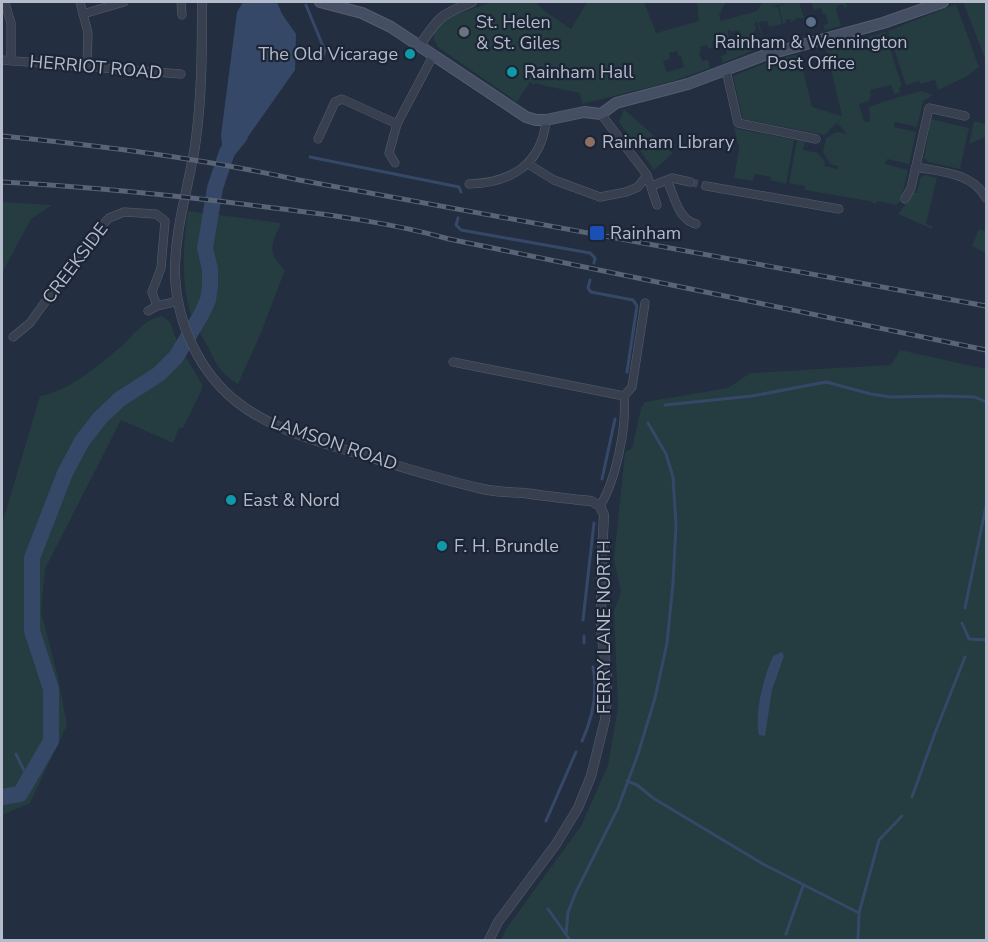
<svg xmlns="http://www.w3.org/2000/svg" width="988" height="942" font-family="'Nunito Sans',sans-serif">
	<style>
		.green { fill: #253c41; fill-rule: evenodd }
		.water { fill: #364868 }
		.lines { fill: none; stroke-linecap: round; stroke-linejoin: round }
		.stream { stroke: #364868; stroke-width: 3 }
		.river { stroke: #364868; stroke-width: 16 }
		.minor-tunnel { stroke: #394355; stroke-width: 8; stroke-dasharray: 8 4; stroke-linecap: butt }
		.minor-casing { stroke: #555e6e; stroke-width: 9 }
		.tertiary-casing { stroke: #555e6e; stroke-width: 10 }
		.secondary-casing { stroke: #555e6e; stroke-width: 12 }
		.minor { stroke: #384050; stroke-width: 8 }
		.tertiary { stroke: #384050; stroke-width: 9 }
		.secondary { stroke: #454f63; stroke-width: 10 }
		.rail-casing { stroke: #596477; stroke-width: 5 }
		.rail { stroke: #1c2535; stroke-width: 3; stroke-dasharray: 9; stroke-linecap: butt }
		.service-dot { fill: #5c6f8a; stroke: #1c2535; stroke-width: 2 }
		.worship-dot { fill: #6b7280; stroke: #1c2535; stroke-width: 2 }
		.culture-dot { fill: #0f9aa8; stroke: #1c2535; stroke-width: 2 }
		.education-dot { fill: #8d6e63; stroke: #1c2535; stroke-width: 2 }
		.transit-dot { fill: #1a4fb4; stroke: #1c2535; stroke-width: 2 }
		.labels { text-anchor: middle; stroke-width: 4.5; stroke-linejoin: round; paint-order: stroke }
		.poi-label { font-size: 18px; fill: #b4bbcb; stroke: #1c2535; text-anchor: start }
		.street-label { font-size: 18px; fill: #b4bbcb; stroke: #1c2535 }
	</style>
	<rect width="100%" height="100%" fill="#232e40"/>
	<path class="green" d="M492,2H535L546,12L571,29L587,2H644L656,33L699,21L697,2H726L719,15L721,21L757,11L763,2H799L804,18H796V20L791,22L790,19L786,20V23L783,24L779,6L789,2L772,7H778L782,24L769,27L767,21L759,22L763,41L757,22L755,23L756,30L754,31L757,43L763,41L764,46L723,63L721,56L727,54L724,44L721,45L720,39L712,41L713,47L708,49L707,45L700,47L701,51L699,52L702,61L708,60L710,68L674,81L582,104L580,93L541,85L536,83L534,85L530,82L517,102L438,47L434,39V31L444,19ZM731,30V32L739,30L742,47L729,51L725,39L729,38L728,31ZM677,51L679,57L681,56L684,67L667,72L663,61L670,59L669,53Z
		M811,2H851L846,3L847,7L844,8L843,4L837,6L836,10L841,26L825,30L823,25L828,24L826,14H823L821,8L814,10Z
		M963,2H986V62V61Z
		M956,4L979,67L966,77L938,90L935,80L920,84L919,81L906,85L888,31Z
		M885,32L902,86L899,88L900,92L894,94L891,85L870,90L871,95L869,101L859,104L864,121L870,122L869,107C887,100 904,95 922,91L933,95L923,101L917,127L895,122L894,127L916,132L909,164L887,159L885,164L908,170L901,201L896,205L877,201L876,204L869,201L805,190V186L789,183L797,140L805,142L803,150L818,153L825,162L824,166L838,169V166L830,164L823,152L826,138L836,132L847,134L837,123L843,116L825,135L743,119L733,76L771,61L799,54L812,107L842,116L826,48Z
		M624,109L673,153L654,170L619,122Z
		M931,119L969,128L960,169L928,162L924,158Z
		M974,121L986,124V137L969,144Z
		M734,128L794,140L786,184L770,180L771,177L755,174L753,181L734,178L739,149Z
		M926,175L937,178L926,224L932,226V229L898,214L908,201L911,193H916L921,177Z
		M2,202L52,205L31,219L2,273Z
		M188,211L281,223C272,244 266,252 285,270L261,333L238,384C220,373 216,364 207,345C201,335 194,324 190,312C181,281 183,243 188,211Z
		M979,229L986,231V253L972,246Z
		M162,316L170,322L178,344L202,384V389L183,428H179L173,443L121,420L45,569L41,612L57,673L67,725L30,803L2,815V524L40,396C66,392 97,367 117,350C133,337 141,320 162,316Z
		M900,350L986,369V940H501L506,929L581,826L608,765L618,707L614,612L621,592L614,559L625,452L632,448L641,408L645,402L728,388L750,373L891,365Z"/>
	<path class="water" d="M243,2H277L282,14L296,34L295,70L240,148L223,153L221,135L237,12Z
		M782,652L784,656L772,690L765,736L759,735C754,712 764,677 773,656Z"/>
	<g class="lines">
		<path class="stream" d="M306,5L325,51L323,56
			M310,157L459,187L461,192
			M458,218L456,225L461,230L590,253L595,258L594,263
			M590,280L588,288L591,292L633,300L637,306L627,372
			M665,405L752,396L826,382L871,394L891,397L944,396L975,397L986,402
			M602,479L615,419
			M965,608L986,506
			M583,620L594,523
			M962,623L969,639L986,640
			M584,636V643
			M582,741C593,717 598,693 593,667
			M16,754L28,779
			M627,781L637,785L653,798L763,864L859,913
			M912,797L935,733L965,657
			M546,821L576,752
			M548,909L570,940
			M566,934L568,912L576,892L618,808L638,754L655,698L667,643L673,583L676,525L673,477L666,454L648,423
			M786,934L803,886
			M858,940L859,913L879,840L902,816"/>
		<path class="river" d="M2,797L20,794L51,741V689L32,631V558L65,473L82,441L100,418L120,399L159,374L176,357L201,315L208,300L210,286V269L205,248L215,188L227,152L240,136"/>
		<path class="minor-tunnel" d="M690,182L706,186"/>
		<g class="minor-casing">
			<path id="minor" d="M80,2L88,33L87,66
				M181,2L182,15
				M5,3L11,23V61
				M83,14L124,2
				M2,60L181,74
				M726,70L738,123L816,139
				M601,114L647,175L657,205
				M318,139L335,102L342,99L397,124
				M395,163L389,153L397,124L434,54
				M528,164L554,180L600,197L626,192L638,187L647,175
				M916,167C942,172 973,173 986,198
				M667,180C674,195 678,220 696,224
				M469,184C510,183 542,165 546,120
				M652,186L672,178L690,182
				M706,186L839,209
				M905,199L911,188L929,108L965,116
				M148,311L157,306L178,301
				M13,337L30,323L91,238L109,218L124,212L156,214L165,221L161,268L152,292L157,306
				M453,362L624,396C627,426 616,480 600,506
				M624,396L632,387L645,303"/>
		</g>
		<g class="tertiary-casing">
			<path id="tertiary" d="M202,2C202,50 202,98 195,146C188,189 174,232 175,276C177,323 199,372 237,402C270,428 313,440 352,452C396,465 439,479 483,489C496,492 510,492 524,493C546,496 569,499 591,501L600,506L604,515L601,576V629L607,674V697L605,720L591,776L578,808L556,844L498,922L489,940
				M420,45C439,17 440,15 472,2"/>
		</g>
		<g class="secondary-casing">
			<path id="secondary" d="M320,2L362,13L391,27L526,117L536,120H546L584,112L601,114L616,103L688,84L762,56L883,23L943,2"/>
		</g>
		<use href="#minor" class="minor"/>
		<use href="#tertiary" class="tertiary"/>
		<use href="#secondary" class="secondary"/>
		<g class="rail-casing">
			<path id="rail" d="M2,136C103,146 199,158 299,180L986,306
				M2,182C93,187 183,196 274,208C332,215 392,223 449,239L986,350"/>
		</g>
		<use href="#rail" class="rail"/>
	</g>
	<circle class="service-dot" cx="811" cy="22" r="6"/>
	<circle class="worship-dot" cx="464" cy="32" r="6"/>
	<g class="culture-dot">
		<circle cx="410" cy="54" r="6"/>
		<circle cx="512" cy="72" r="6"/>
		<circle cx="231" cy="500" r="6"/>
		<circle cx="442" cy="546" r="6"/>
	</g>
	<circle class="education-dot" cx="590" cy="142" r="6"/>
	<rect class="transit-dot" x="589" y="225" width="16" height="16" rx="3"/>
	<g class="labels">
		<g class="poi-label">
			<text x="476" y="28">St. Helen<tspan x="476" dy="21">&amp; St. Giles</tspan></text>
			<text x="811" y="48" text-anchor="middle">Rainham &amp; Wennington<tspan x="811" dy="21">Post Office</tspan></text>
			<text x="398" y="60" text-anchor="end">The Old Vicarage</text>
			<text x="524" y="78">Rainham Hall</text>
			<text x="602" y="148">Rainham Library</text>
			<text x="610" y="239">Rainham</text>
			<text x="243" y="506">East &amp; Nord</text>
			<text x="454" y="552">F. H. Brundle</text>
		</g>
		<g class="street-label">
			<text transform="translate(96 67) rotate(5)" y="6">HERRIOT ROAD</text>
			<text transform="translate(75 263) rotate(-53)" y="6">CREEKSIDE</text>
			<text transform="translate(334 443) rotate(19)" y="6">LAMSON ROAD</text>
			<text transform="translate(604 627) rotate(-90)" y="6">FERRY LANE NORTH</text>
		</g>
	</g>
	<rect width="988" height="942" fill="none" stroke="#b4bbcb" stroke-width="6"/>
</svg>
